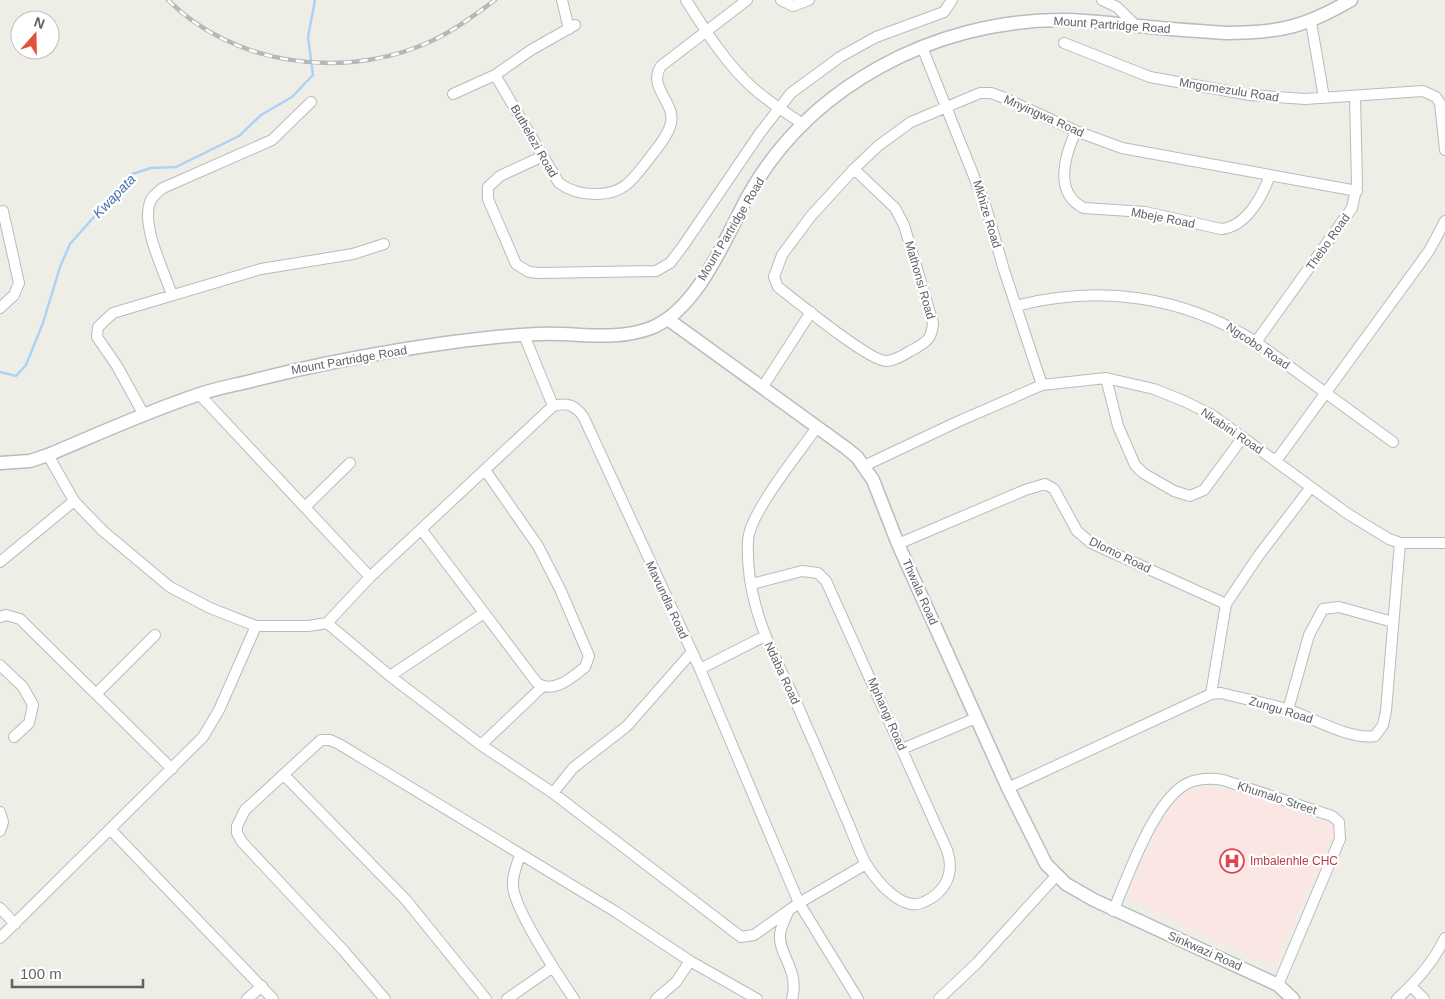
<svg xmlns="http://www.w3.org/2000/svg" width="1445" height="999" font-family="Arial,sans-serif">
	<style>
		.medical { fill: #fae7e4 }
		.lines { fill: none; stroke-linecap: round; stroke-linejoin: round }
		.stream { stroke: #abd3fa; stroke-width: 2.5 }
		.minor-casing { stroke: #b8bbbf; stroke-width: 12 }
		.tertiary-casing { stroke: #b8bbbf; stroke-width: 15 }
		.minor { stroke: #fff; stroke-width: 10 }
		.tertiary { stroke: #fff; stroke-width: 12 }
		.rail-casing { stroke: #b6b7b7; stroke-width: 4.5 }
		.rail { stroke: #fff; stroke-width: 2.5; stroke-dasharray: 8; stroke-linecap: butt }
		.labels { text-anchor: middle; stroke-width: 4.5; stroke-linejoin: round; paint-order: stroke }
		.street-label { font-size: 12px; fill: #5e6166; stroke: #fff }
		.health-label { font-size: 12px; fill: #be3a42; stroke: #fff; text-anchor: start }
		.water-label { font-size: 14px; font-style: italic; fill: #4873ac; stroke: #fff }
	</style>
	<rect width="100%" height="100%" fill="#efeee6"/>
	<path class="medical" d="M1205,786L1245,793L1287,808L1330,824L1334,832L1277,961L1265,964L1131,899L1129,889L1170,803L1187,792Z"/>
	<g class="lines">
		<path class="stream" d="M0,372L16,376L26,365L43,323L60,267L70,244L132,174L151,168L176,167L239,136L261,115L292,97L313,75L308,37L315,0"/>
		<g class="minor-casing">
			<path id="minor" d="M562,0L569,29
				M686,0C705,30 727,65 753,88C769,102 786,113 803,124
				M781,0L793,6L809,0
				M1102,0L1117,7L1136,26
				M1311,22L1324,98
				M1064,43L1150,77L1250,95L1305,99L1423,91L1436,97L1440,103L1445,150
				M922,47L985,204L1004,270L1042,385
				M495,75L559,183C570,191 581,194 594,194C625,195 634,178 651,156C659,146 668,135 671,123C676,103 647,87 661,66L747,0
				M453,94L495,75L531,50L575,25
				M1076,131C1065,155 1053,193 1084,208L1145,212L1221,229C1246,227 1262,197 1270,175
				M543,156L500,176L488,187V199L516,264L529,272L539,273L656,271L670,263L683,246L760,133L791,93L840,57L876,37L944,12L952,0
				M854,169L895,208L904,225L933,323C932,338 927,342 914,349C906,353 896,361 886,361C869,361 795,300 778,287L774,277L782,255L811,216L854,169L878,146L911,122L980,93H991L1002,97L1076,131L1122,148L1357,191
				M172,295C164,271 141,226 150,202C153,195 158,192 163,188L272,140L311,102
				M1016,306C1099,284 1183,296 1256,342L1393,442
				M0,308L14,295L19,283L3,211
				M524,335L553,406
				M1256,342L1352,208L1357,185L1355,97
				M1106,378L1118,426L1135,465L1143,473L1174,491L1190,496L1204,490L1243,437
				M762,388L811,312
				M199,394L370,577
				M144,415L117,366L97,337L98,327L113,313L261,269L353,254L384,244
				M48,455L74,501L103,531L170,587L210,608L256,626H308L327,623L370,577L553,406C567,402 576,405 584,418L700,669L799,903L858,999
				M1276,461L1429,251L1445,221
				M864,466L957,422L1042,385L1106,378L1154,389L1184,401L1212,415L1348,514L1389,539L1400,543H1445
				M305,507L350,463
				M421,529L537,683C553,694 572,678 585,667L589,656L560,589L538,546L485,470
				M898,544L1025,490L1045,484L1054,489L1077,531L1091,543L1226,604
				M0,562L74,501
				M752,584L802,571L818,573L826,581L947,850C955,873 946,892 924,902C902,913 876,880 866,864C858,850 853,833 846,818C833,787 820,756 806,725C790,685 767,648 756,607C750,586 747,561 748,540C750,512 800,452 817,427
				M0,617L6,615L20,619L172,769
				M327,623L390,676L481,745L553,793L741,937L754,935L799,903L866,864
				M0,665L23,687L33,705L29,723L14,737
				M700,669L765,636
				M390,676L484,613
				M96,694L155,635
				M1211,694L1226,604L1259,555L1311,487
				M1288,710L1309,635L1323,609L1339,607L1393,622
				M481,745L542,687
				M902,749L976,718
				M284,775L406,900L486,999
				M1008,788L1211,694L1221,693C1244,699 1267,703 1289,710C1313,718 1350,740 1375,736L1383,725L1386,711L1400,543
				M553,793L573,768L627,726L691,653
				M0,812L3,822L0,831
				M110,829L273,999
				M520,855C517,865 512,875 513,886C514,909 559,977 574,999
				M0,908L15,924
				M1113,911C1128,877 1154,799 1188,783C1200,778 1211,778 1223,780L1332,816L1339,822L1340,839L1278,985
				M788,912C785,919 781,927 780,934C778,955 800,970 792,999
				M0,938L203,737L219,710L256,626
				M1411,986L1424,999
				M247,999L262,986
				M385,999L343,950L242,842L237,833V826L245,810L321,740H330L339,744L616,912L690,961L757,999
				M507,999L553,967
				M656,999L676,982L690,961
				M939,999L977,963L1056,876
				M1397,999C1417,981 1433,963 1445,938"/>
		</g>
		<g class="tertiary-casing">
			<path id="tertiary" d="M669,320L846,448L857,457L873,480L898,544L1008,788L1046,864L1066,884L1094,900L1278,985L1293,999
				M0,463L30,461L48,455C98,434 146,412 197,395C216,388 236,385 255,380C318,364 382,352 446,343C476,339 507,335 539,334C577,332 614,342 651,328C698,309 725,239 748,196C810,85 935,21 1059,20C1086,19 1113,24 1139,26C1168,29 1197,31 1226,33C1279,33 1305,27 1351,0"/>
		</g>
		<use href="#minor" class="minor"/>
		<use href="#tertiary" class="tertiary"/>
		<g class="rail-casing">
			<path id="rail" d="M168,0C232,64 337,79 420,46C448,35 471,18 495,0"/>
		</g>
		<use href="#rail" class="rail"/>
	</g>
	<defs>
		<g id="hospital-ring" transform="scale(1.25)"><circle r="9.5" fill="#fff" stroke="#e0444e" stroke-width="1.5"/><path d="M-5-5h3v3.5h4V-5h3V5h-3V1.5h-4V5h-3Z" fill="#e0444e"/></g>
	</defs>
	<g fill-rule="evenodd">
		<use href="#hospital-ring" x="1232" y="861"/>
	</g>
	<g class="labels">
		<g class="street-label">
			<text transform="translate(1112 25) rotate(4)" y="4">Mount Partridge Road</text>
			<text transform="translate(1229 90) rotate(9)" y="4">Mngomezulu Road</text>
			<text transform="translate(1044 116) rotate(24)" y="4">Mnyingwa Road</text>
			<text transform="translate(534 141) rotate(60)" y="4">Buthelezi Road</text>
			<text transform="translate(987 214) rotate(73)" y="4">Mkhize Road</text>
			<text transform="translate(1163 218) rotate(11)" y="4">Mbeje Road</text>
			<text transform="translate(731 229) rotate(-59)" y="4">Mount Partridge Road</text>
			<text transform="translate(1328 242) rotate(-55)" y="4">Thebo Road</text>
			<text transform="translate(920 280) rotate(74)" y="4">Mathonsi Road</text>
			<text transform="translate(1258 346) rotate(34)" y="4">Ngcobo Road</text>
			<text transform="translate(349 360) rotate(-10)" y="4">Mount Partridge Road</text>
			<text transform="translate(1232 431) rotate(34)" y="4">Nkabini Road</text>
			<text transform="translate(1120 555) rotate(26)" y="4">Dlomo Road</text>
			<text transform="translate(920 592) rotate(66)" y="4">Thwala Road</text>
			<text transform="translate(667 600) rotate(65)" y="4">Mavundla Road</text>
			<text transform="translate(782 673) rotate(65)" y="4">Ndaba Road</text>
			<text transform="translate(1281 710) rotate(17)" y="4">Zungu Road</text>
			<text transform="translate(887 714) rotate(66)" y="4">Mphangi Road</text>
			<text transform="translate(1277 798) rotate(18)" y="4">Khumalo Street</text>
			<text transform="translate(1205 951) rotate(24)" y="4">Sinkwazi Road</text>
		</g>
		<g class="health-label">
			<text x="1250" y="865">Imbalenhle CHC</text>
		</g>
		<g class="water-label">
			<text transform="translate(114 196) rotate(-46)" y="5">Kwapata</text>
		</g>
	</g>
	<g transform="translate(35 35) rotate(20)"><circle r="24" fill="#ffffff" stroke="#bfc0c2"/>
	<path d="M0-4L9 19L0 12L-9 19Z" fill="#df523c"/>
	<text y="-8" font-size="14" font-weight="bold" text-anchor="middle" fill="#5e6166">N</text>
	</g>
	<path d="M12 979v8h131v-8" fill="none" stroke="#5e6166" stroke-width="2.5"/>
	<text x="20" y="979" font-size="15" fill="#5e6166" stroke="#ffffff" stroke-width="4" paint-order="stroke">100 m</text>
</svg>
